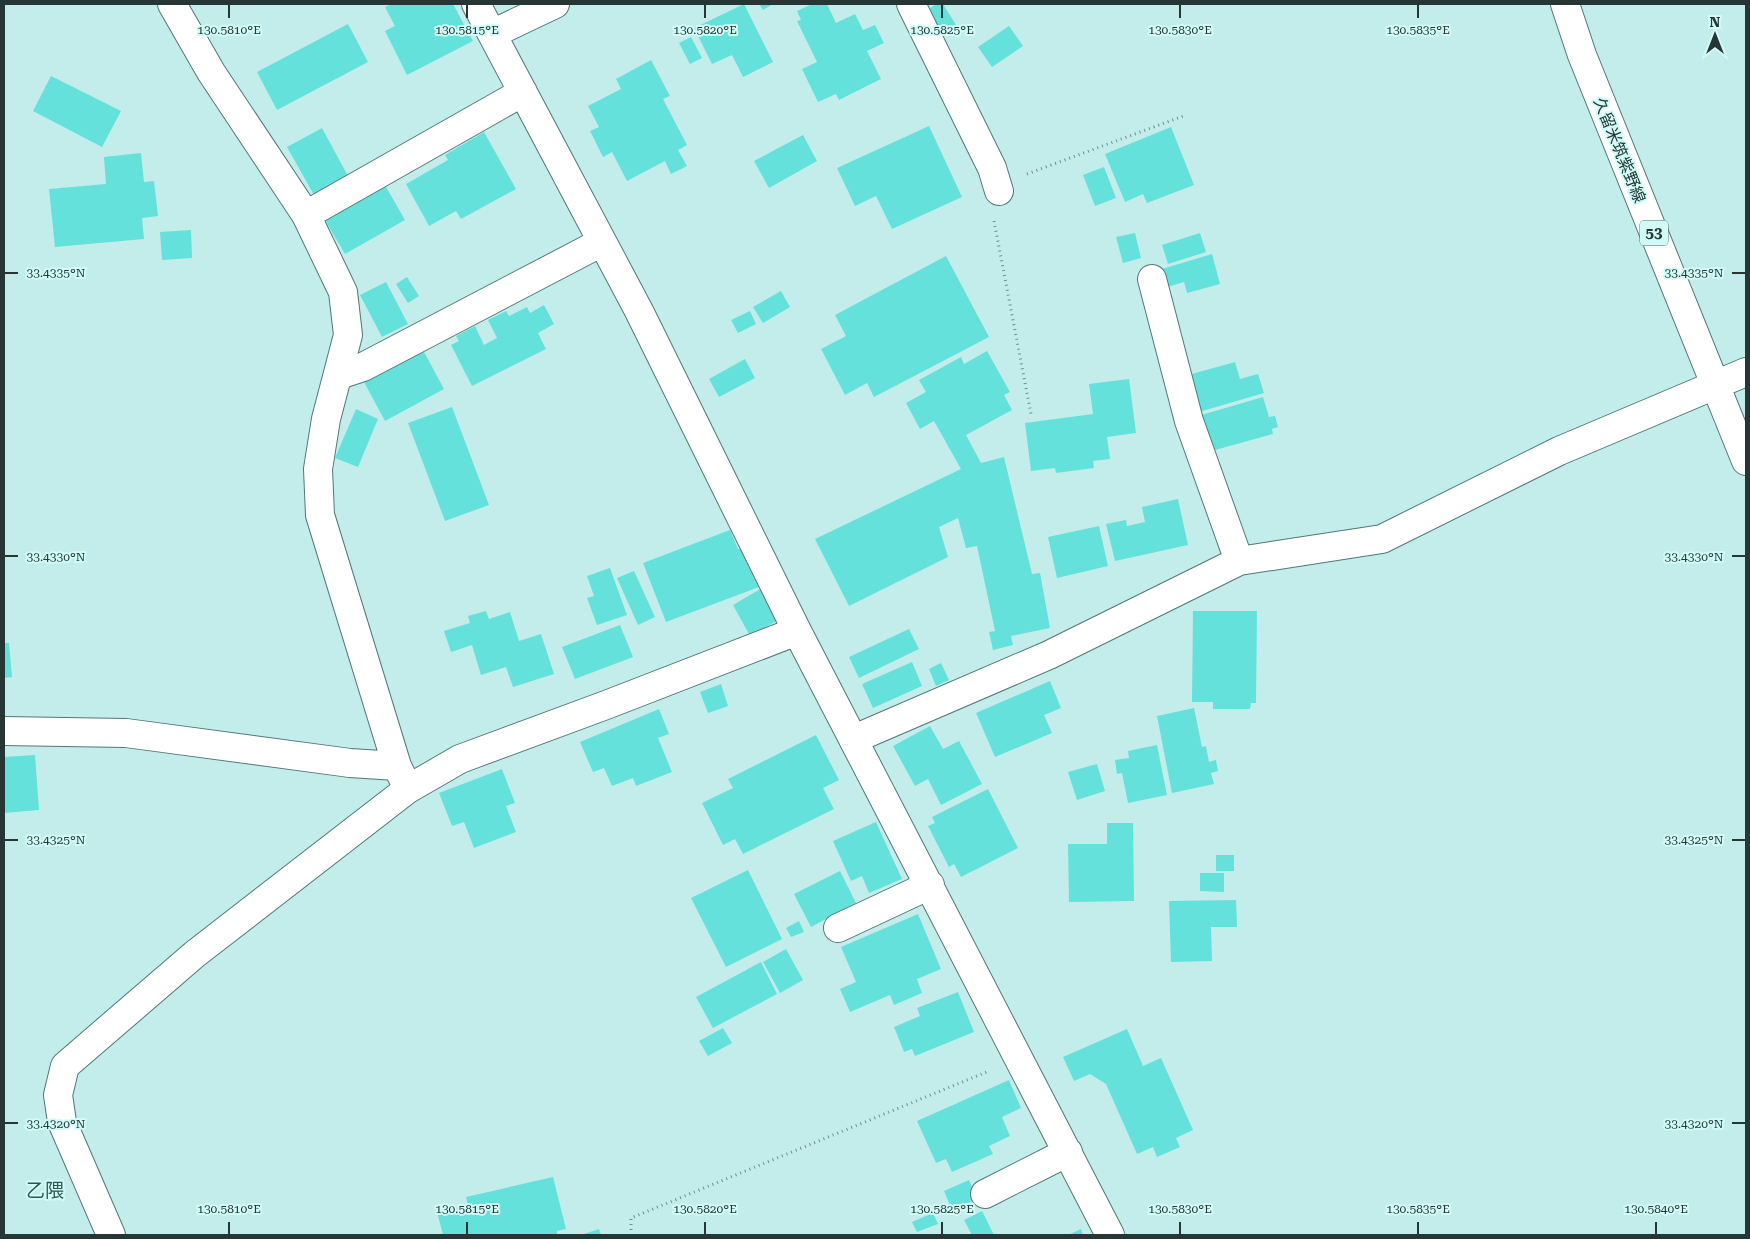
<svg xmlns="http://www.w3.org/2000/svg" width="1750" height="1239" font-family="'Roboto Serif','Noto Sans JP',serif">
	<style>
		.building { fill: #65e1db }
		.lines { fill: none; stroke-linecap: round; stroke-linejoin: round }
		.minor-casing { stroke: #517876; stroke-width: 30 }
		.major-casing { stroke: #517876; stroke-width: 30 }
		.path { stroke: #718e8c; stroke-width: 3; stroke-dasharray: 1 4; stroke-linecap: butt }
		.minor { stroke: #fff; stroke-width: 28 }
		.major { stroke: #fff; stroke-width: 28 }
		.ticks { fill: none; stroke: #253635; stroke-width: 2 }
		.labels { text-anchor: middle; stroke-width: 4; stroke-linejoin: round; paint-order: stroke }
		.shield { fill: #d0fbf7; stroke: #58716f; stroke-width: 1 }
		.shield-label { font-size: 15px; font-weight: bold; fill: #253635 }
		.street-label { font-size: 16px; fill: #253635; stroke: #d0fbf7 }
		.quarter-label { font-size: 19px; fill: #305654; stroke: #d0fbf7 }
		.ticks-label { font-size: 12px; text-anchor: middle; fill: #253635; stroke: #d0fbf7; stroke-width: 4; stroke-linejoin: round; paint-order: stroke }
	</style>
	<rect width="100%" height="100%" fill="#c3edea"/>
	<path class="building" d="M392,4H453L473,41L407,75L385,31L395,26L385,7Z
		M744,4L773,62L743,77L732,55L712,64L694,28Z
		M759,4H773L763,10Z
		M812,4H827L836,23L855,14L863,30L875,25L884,43L867,51L881,79L839,100L836,94L818,102L802,69L817,62L797,21L801,20L797,11Z
		M937,4H943L958,28L939,39L923,12Z
		M348,24L368,62L277,110L257,72Z
		M1009,26L1023,46L992,67L978,47Z
		M691,37L702,58L690,64L679,43Z
		M651,60L670,96L663,99L687,145L678,150L687,166L671,174L665,161L627,181L612,152L603,157L590,131L599,127L588,106L621,89L616,79Z
		M51,76L121,111L102,147L33,111Z
		M929,126L962,197L892,229L876,196L855,206L837,168Z
		M1171,127L1194,185L1147,203L1143,194L1125,202L1105,154Z
		M322,128L348,176L314,195L287,147Z
		M484,132L516,189L461,219L456,211L429,226L406,184L448,160L445,155Z
		M803,135L817,161L769,188L754,161Z
		M141,153L144,182L154,181L158,216L142,218L144,239L55,247L49,189L106,184L104,157Z
		M1104,167L1116,198L1095,206L1083,175Z
		M385,185L405,220L345,254L325,220Z
		M191,230L192,258L162,260L160,232Z
		M1135,233L1141,258L1123,263L1116,237Z
		M1200,233L1206,252L1168,264L1162,245Z
		M1212,254L1220,284L1187,293L1184,282L1167,287L1162,269Z
		M946,256L989,337L874,397L867,383L845,395L821,349L846,336L835,315Z
		M407,277L419,296L408,303L396,284Z
		M386,282L408,324L382,337L360,295Z
		M781,291L790,307L763,323L753,307Z
		M544,305L554,324L538,333L546,349L472,386L451,345L459,341L456,336L475,326L484,345L497,338L488,320L506,311L509,316L527,307L530,313Z
		M750,311L756,324L738,333L731,320Z
		M423,350L444,389L385,421L364,382Z
		M987,351L1010,392L1004,395L1012,410L966,435L981,463L1004,457L1032,574L1040,573L1050,628L1011,636L1013,645L993,650L989,632L995,631L977,546L966,548L958,518L939,527L948,557L849,606L815,539L961,469L934,421L920,429L906,403L926,392L919,380L961,357L964,364Z
		M745,359L755,378L719,397L709,379Z
		M1235,362L1240,379L1258,374L1264,393L1199,412L1188,375Z
		M1129,379L1136,433L1107,437L1110,459L1093,461L1094,468L1056,473L1055,468L1031,471L1025,423L1093,414L1089,384Z
		M1263,397L1269,417L1275,416L1278,427L1272,429L1273,434L1208,452L1198,416Z
		M452,407L489,505L445,521L408,423Z
		M356,409L378,419L358,467L335,458Z
		M1178,499L1188,545L1115,561L1106,524L1126,520L1127,526L1145,522L1142,507Z
		M1099,526L1108,566L1057,578L1048,537Z
		M730,530L738,549L744,548L759,587L666,622L643,563Z
		M610,568L627,615L597,625L587,598L594,596L587,576Z
		M634,571L655,617L638,625L617,578Z
		M762,588L780,619L750,636L733,605Z
		M486,611L489,619L510,612L519,641L541,634L554,674L513,687L506,667L481,675L472,645L451,652L444,631L470,623L468,616Z
		M1193,611H1257L1256,703H1251L1250,709H1213V702H1192Z
		M620,625L633,657L575,679L562,647Z
		M909,629L919,649L859,678L849,657Z
		M4,643H9L12,677L4,678Z
		M912,662L922,686L873,708L862,684Z
		M941,663L949,680L936,686L929,669Z
		M1050,681L1061,708L1044,715L1052,733L995,757L976,713Z
		M721,684L728,706L708,713L700,692Z
		M1194,708L1202,747L1206,746L1209,762L1216,760L1218,771L1211,773L1214,784L1172,793L1157,716Z
		M659,709L669,734L658,738L672,772L636,786L633,778L612,786L604,768L593,772L580,742Z
		M930,726L943,749L959,741L982,784L941,805L928,779L915,786L893,746Z
		M816,735L839,780L823,788L834,809L743,854L735,839L723,845L702,803L733,788L728,779Z
		M1157,745L1167,795L1128,803L1122,773L1117,774L1115,760L1129,758L1128,751Z
		M35,755L39,810L4,813V757Z
		M1097,764L1105,791L1077,800L1068,772Z
		M502,769L515,803L506,806L516,832L474,848L464,822L452,826L439,793Z
		M988,789L1018,848L961,877L954,864L949,867L928,826L935,823L932,817Z
		M876,822L902,879L869,893L862,876L851,881L833,841Z
		M1107,823H1133L1134,901L1069,902L1068,844H1107Z
		M1216,855H1234V871H1216Z
		M748,870L782,939L726,967L691,898Z
		M840,871L856,903L811,927L794,894Z
		M1200,873H1224V892L1200,891Z
		M1236,900L1237,927H1211L1212,961L1171,962L1169,901Z
		M918,914L941,969L917,979L922,993L894,1005L890,995L850,1012L840,989L856,982L841,947Z
		M799,921L804,932L791,937L786,928Z
		M786,949L803,980L780,993L763,962Z
		M761,962L777,994L713,1028L696,997Z
		M958,992L974,1032L915,1056L912,1049L904,1052L894,1027L920,1016L917,1008Z
		M723,1028L732,1043L708,1056L699,1041Z
		M1127,1029L1143,1066L1161,1058L1193,1130L1176,1138L1180,1147L1157,1157L1153,1147L1137,1154L1106,1084L1090,1074L1074,1081L1063,1057Z
		M1009,1080L1021,1108L1002,1117L1010,1136L989,1146L993,1154L952,1172L946,1159L936,1163L917,1121Z
		M553,1177L566,1229L557,1231V1235H443L437,1212L468,1205L466,1197Z
		M969,1180L977,1199L952,1210L944,1191Z
		M982,1211L994,1235H972L964,1220Z
		M933,1213L938,1224L917,1232L912,1222Z
		M599,1229L601,1235H581Z
		M1081,1229L1083,1235H1068Z"/>
	<g class="lines">
		<g class="minor-casing">
			<path id="minor" d="M172,4L211,72L306,215L343,292L348,335L326,419L318,469L320,515L397,766L408,789
				M476,4L639,311L797,631L1110,1235
				M911,4L992,168L999,191
				M492,34L555,4
				M306,215L523,92
				M1152,279L1189,421L1239,561
				M339,375L363,367L602,242
				M4,731L126,733L350,763L397,766
				M854,739L1049,655L1239,561L1382,539L1559,451L1746,372
				M838,928L930,885
				M985,1194L1068,1152
				M111,1235L62,1122L58,1095L65,1066L195,954L408,789L460,759L606,705L797,631"/>
		</g>
		<g class="major-casing">
			<path id="major" d="M1565,4L1582,55L1746,461"/>
		</g>
		<path class="path" d="M1027,174L1186,115
			M994,221L1031,414
			M631,1235V1218L989,1071"/>
		<use href="#minor" class="minor"/>
		<use href="#major" class="major"/>
	</g>
	<path class="ticks" d="M229,5V18M467,5V18M705,5V18M942,5V18M1180,5V18M1418,5V18M5,273H18M1732,273H1745M5,556H18M1732,556H1745M5,840H18M1732,840H1745M5,1123H18M1732,1123H1745M229,1222V1234M467,1222V1234M705,1222V1234M942,1222V1234M1180,1222V1234M1418,1222V1234M1656,1222V1234"/>
	<g class="labels">
		<rect class="shield" x="1640" y="220.5" width="28" height="25" rx="4"/>
		<g class="shield-label">
			<text x="1654" y="238">53</text>
		</g>
		<g class="street-label">
			<text transform="translate(1620 150) rotate(68)" y="6">久留米筑紫野線</text>
		</g>
		<g class="quarter-label">
			<text x="45" y="1197">乙隈</text>
		</g>
	</g>
	<g class="ticks-label">
		<text x="229" y="34">130.5810°E</text>
		<text x="467" y="34">130.5815°E</text>
		<text x="705" y="34">130.5820°E</text>
		<text x="942" y="34">130.5825°E</text>
		<text x="1180" y="34">130.5830°E</text>
		<text x="1418" y="34">130.5835°E</text>
		<text x="56" y="277">33.4335°N</text>
		<text x="1694" y="277">33.4335°N</text>
		<text x="56" y="561">33.4330°N</text>
		<text x="1694" y="561">33.4330°N</text>
		<text x="56" y="844">33.4325°N</text>
		<text x="1694" y="844">33.4325°N</text>
		<text x="56" y="1128">33.4320°N</text>
		<text x="1694" y="1128">33.4320°N</text>
		<text x="229" y="1213">130.5810°E</text>
		<text x="467" y="1213">130.5815°E</text>
		<text x="705" y="1213">130.5820°E</text>
		<text x="942" y="1213">130.5825°E</text>
		<text x="1180" y="1213">130.5830°E</text>
		<text x="1418" y="1213">130.5835°E</text>
		<text x="1656" y="1213">130.5840°E</text>
	</g>
	<rect width="1750" height="1239" fill="none" stroke="#253635" stroke-width="10"/>
	<g transform="translate(1715 35)" stroke="#d0fbf7" stroke-width="4" paint-order="stroke">
	<path d="M0-4L9 19L0 12L-9 19Z" fill="#253635"/>
	<text y="-8" font-size="14" font-weight="bold" text-anchor="middle" fill="#253635">N</text>
	</g>
</svg>
